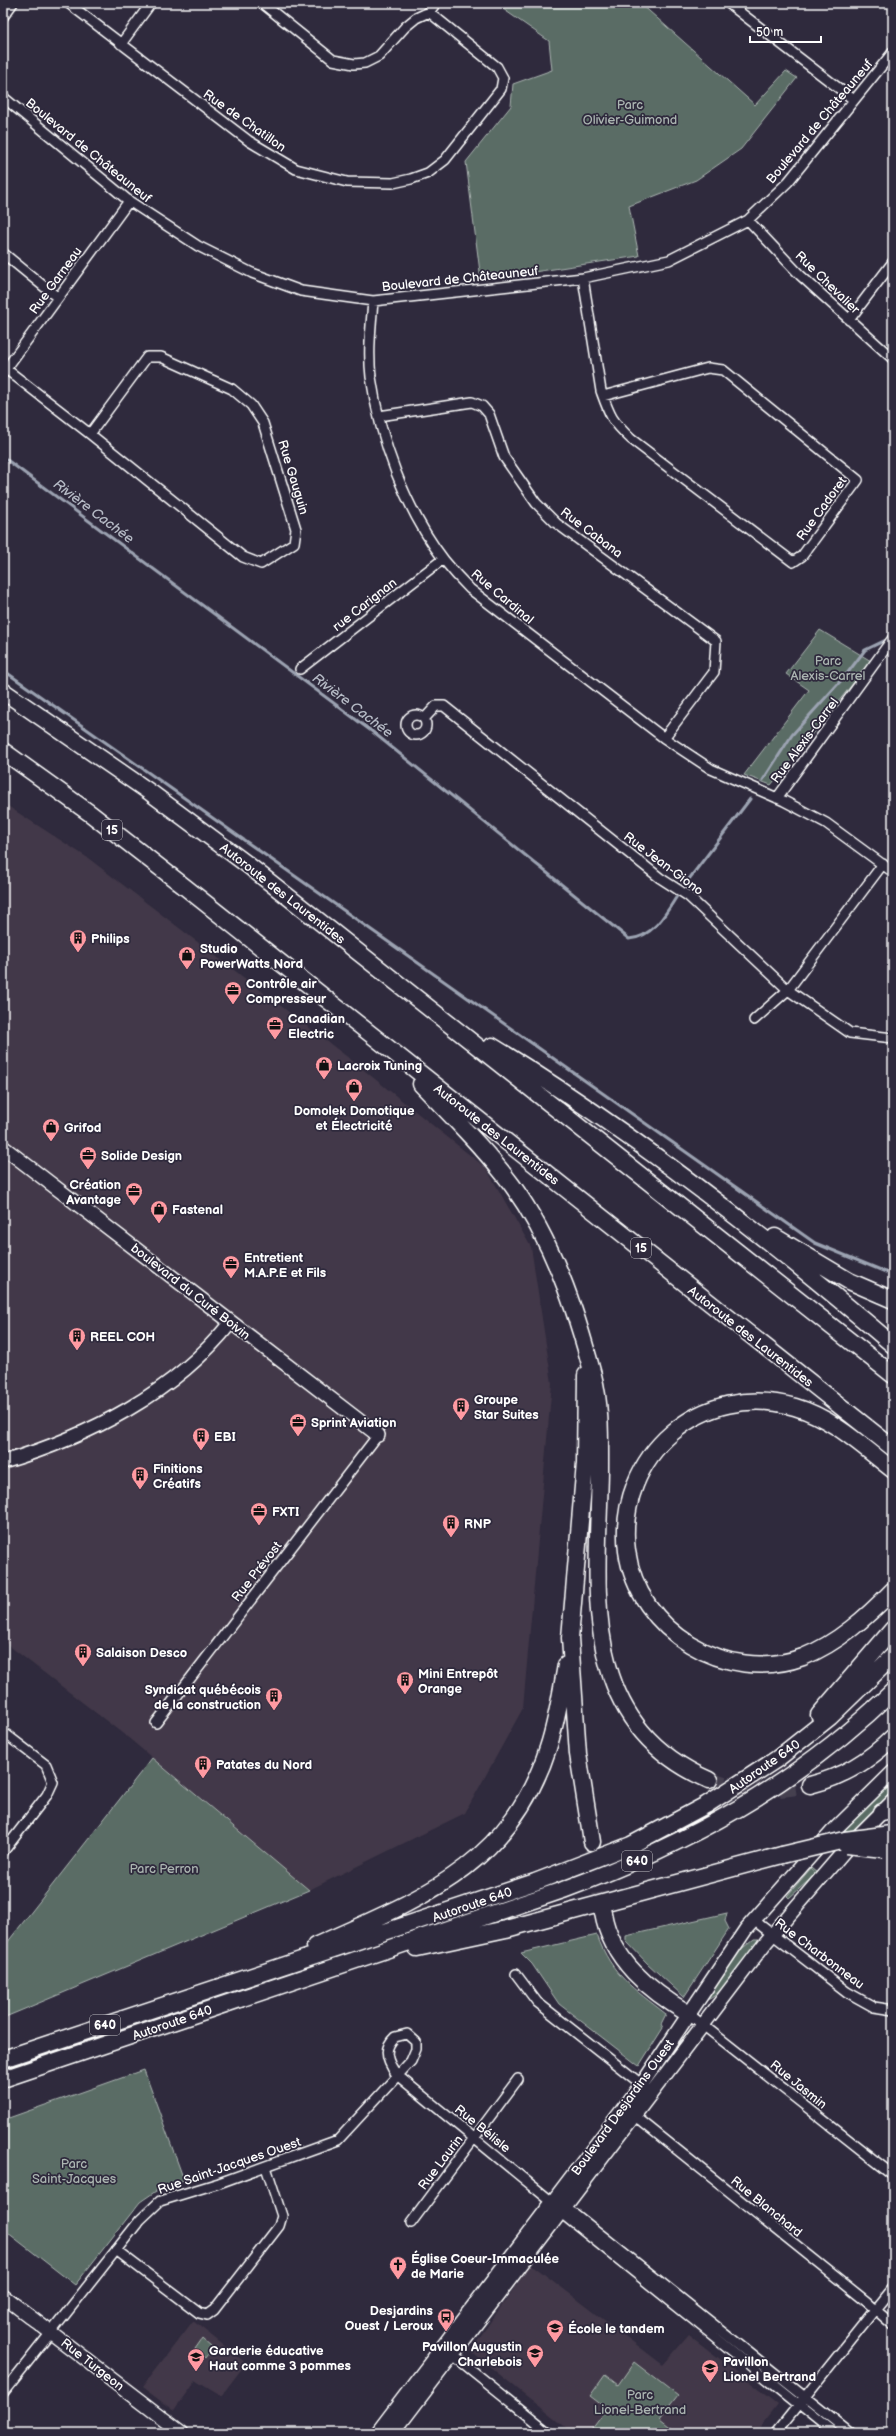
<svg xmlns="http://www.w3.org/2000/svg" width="896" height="2436" font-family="'Balsamiq Sans',sans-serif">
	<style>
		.built { fill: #423848 }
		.green { fill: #5a6c65; stroke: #acb6b2 }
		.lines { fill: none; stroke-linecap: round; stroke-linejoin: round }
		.stream { stroke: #9ca3b2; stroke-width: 3 }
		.highway-tunnel { stroke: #443f50; stroke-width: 16; stroke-dasharray: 16 8; stroke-linecap: butt }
		.street-casing { stroke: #fff; stroke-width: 12 }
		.secondary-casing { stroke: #fff; stroke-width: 16 }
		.highway-casing { stroke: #fff; stroke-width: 19 }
		.street { stroke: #2f2a3d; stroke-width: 9 }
		.secondary { stroke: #2f2a3d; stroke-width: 13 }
		.highway { stroke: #2f2a3d; stroke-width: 16 }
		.highway-bridge-casing { stroke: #fff; stroke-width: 19; stroke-linecap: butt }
		.highway-bridge { stroke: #2f2a3d; stroke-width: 16 }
		.labels { text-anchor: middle; stroke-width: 3.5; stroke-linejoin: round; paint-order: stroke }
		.shield { fill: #2f2a3d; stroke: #c1bfc5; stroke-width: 1 }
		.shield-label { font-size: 12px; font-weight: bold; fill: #fff }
		.park-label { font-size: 13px; fill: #acb6b2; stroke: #2f2a3d }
		.street-label { font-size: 13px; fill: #fff; stroke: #2f2a3d }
		.poi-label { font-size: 13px; font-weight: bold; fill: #fff; stroke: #2f2a3d; text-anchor: start }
		.water-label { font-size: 14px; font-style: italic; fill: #b5bac5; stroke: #2f2a3d }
	</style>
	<rect width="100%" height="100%" fill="#2f2a3d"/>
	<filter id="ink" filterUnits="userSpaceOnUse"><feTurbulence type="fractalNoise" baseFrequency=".025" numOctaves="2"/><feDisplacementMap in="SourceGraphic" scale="8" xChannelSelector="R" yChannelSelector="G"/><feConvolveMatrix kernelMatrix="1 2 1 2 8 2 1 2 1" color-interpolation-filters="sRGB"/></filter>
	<g filter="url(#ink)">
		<path class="built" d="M3,803L88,858L350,1059L486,1168L531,1247L552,1383L523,1708L465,1813L309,1890L131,1740L3,1641Z
			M531,2264L663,2365L689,2335L778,2404L755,2433H573L470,2351Z
			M193,2321L246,2363L221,2396L196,2381L174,2411L142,2387Z"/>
		<path class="green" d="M508,3H640L755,105L786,71L797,78L741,149L696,180L629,206L639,256L481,280L466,162L511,106L513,84L552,70L549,41L503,9Z
			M820,630L871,661L771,785L744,775L809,690L786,674Z
			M152,1758L309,1890L3,2018V1948Z
			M893,1785V1792L856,1830L841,1831L883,1791Z
			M811,1868L817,1873L789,1898L787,1896Z
			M727,1913L725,1921L729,1929L684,1997L647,1963L626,1941V1936Z
			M597,1935C612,1976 633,1988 666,2014L661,2024L663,2028L639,2066L559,2004L532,1964L521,1953Z
			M754,1939H758L759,1942C750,1954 719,1999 706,2000L739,1951Z
			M689,2031L657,2076L655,2075Z
			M144,2070L184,2180L156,2191L140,2202L75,2285L3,2229V2120Z
			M202,2339L212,2348L205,2358L195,2349Z
			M634,2362L678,2396L660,2419L678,2433H589L607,2409L590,2396L605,2375L618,2385Z"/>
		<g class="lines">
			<path class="stream" d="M3,457L374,733L629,939C652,938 666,914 677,896
				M3,670L815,1243L893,1275
				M763,780L792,735L846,675L865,650L890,638
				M686,883L750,799"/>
			<path class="highway-tunnel" d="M709,1780C742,1793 775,1791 810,1785
				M593,1845L603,1913"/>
			<g class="street-casing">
				<path id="street" d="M68,3L249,141L296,169L347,182L393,183L411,179L428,173L445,160L501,89L503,78L497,67L429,12
					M262,3L333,60L354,64L365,63L379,56L405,27L416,18L429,12L436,3
					M728,3L854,100
					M3,17L13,3
					M121,44L151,3
					M3,97L129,201L198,246L252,273L301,291L373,301L583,278L669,260L748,220L788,182L893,52
					M748,220L800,275L893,359
					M3,253L58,298
					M583,278L601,391C610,416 611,420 631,439L793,562L802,556L858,480L723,370L708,368L603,396
					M373,301C371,326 368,352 371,377C380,440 405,509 444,560C452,570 461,580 470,589L664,738L711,769L784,801L826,823L893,872
					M849,320L893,262
					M6,369L90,434L243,557L261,564L294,543L296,529L263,423L251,405L232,389L161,357H147L90,434
					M3,373L129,201
					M379,416L472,402L482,406L489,414L504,457L536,503L556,523L716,641L714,672L664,738
					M300,669L443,559
					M406 725a10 10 0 1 1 20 0a10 10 0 1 1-20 0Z
					M424,719L436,706H444L660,878L688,896L788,990L850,1033L893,1038
					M777,798L893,638
					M754,1020L788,990L883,864
					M156,1723L378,1435
					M3,1732L46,1765L53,1782L47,1795L3,1852
					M755,1921L847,1992L874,2007L893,2010
					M516,1974L537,2002L645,2087
					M689,2014L893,2175
					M630,2112L867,2302L893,2325
					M560,2206L575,2214L850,2433
					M411,2223L518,2079
					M116,2250L199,2313L207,2315L214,2310L279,2226L282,2216L266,2167
					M448,2351L550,2433
					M3,2393L140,2220L160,2201L219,2183L338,2140L411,2061L416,2049V2042L407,2034L395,2037C382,2049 387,2062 397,2075L552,2202L566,2217L834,2433
					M776,2433L893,2287"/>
			</g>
			<g class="secondary-casing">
				<path id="secondary" d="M3,1147L378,1435
					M3,1462C88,1437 175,1393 231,1322
					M3,2296L182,2433
					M377,2433L642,2084L746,1929L831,1833L893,1772
					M393,2433L766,1942L852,1842L893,1801"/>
			</g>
			<g class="highway-casing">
				<path id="highway" d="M3,691L151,793L248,865L893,1375
					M3,751L91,814L185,887L893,1448
					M492,1046C634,1133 767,1237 893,1345
					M421,1084C452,1117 485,1149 512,1185C553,1242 575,1307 593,1375C601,1406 600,1438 600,1470C598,1589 576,1722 709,1780
					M775,1237L849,1281L893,1300
					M586,1375L585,1463L570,1638L578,1754L592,1842
					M893,1470C863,1447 833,1418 795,1407C703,1380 615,1455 627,1551C638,1631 726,1685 803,1657C838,1643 867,1617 893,1590
					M819,1715L893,1629
					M810,1785C843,1777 869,1761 893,1737
					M882,1812L893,1810
					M603,1913C611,1960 650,1991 689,2014
					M315,1946C419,1899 510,1867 548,1748C557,1721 561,1693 566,1665
					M417,1948L506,1929L782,1855
					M3,2059L535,1882L631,1845L706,1805L777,1759L830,1717L893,1656
					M3,2079L563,1890C688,1844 797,1784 893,1691"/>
			</g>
			<use href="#street" class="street"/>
			<use href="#secondary" class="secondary"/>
			<use href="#highway" class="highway"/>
			<g class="highway-bridge-casing">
				<path id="highway-bridge" d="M846,1845L884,1849
					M782,1855L845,1840L891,1834"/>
			</g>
			<use href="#highway-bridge" class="highway-bridge"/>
		</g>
	</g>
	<defs>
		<g id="building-pin" transform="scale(0.9)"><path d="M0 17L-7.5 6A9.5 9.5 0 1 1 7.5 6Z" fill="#ff9aa2" stroke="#2f2a3d"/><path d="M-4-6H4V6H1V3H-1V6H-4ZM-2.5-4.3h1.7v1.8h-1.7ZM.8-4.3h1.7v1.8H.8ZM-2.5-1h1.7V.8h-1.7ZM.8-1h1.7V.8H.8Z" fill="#111"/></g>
		<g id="shop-pin" transform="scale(0.9)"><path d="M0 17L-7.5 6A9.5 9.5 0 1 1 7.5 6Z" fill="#ff9aa2" stroke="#2f2a3d"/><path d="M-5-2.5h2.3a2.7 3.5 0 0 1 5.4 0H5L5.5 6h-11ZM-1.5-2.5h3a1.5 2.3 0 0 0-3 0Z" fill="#111"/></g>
		<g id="office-pin" transform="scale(0.9)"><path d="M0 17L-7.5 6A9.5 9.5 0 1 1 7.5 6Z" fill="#ff9aa2" stroke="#2f2a3d"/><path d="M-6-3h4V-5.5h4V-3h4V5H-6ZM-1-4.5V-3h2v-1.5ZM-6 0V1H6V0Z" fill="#111"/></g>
		<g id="church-pin" transform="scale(0.9)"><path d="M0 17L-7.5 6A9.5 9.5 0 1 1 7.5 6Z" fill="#ff9aa2" stroke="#2f2a3d"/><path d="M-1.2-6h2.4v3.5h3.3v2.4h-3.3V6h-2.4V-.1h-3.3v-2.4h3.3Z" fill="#111"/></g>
		<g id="bus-pin" transform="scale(0.9)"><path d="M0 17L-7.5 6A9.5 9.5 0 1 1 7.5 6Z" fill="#ff9aa2" stroke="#2f2a3d"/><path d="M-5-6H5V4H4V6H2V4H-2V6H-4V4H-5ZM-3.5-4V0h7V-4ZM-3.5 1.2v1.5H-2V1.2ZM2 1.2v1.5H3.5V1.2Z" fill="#111"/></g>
		<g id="school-pin" transform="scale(0.9)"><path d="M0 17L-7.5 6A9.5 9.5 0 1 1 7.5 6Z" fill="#ff9aa2" stroke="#2f2a3d"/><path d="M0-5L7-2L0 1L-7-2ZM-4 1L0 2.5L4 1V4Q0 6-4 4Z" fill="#111"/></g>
	</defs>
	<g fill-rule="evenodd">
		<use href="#building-pin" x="78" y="938"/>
		<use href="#shop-pin" x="187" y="955"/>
		<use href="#office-pin" x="233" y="990"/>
		<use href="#office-pin" x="275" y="1025"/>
		<use href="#shop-pin" x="324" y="1065"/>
		<use href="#shop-pin" x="354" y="1087"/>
		<use href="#shop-pin" x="51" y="1127"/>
		<use href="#office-pin" x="88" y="1155"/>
		<use href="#office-pin" x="134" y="1191"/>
		<use href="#shop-pin" x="159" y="1209"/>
		<use href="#office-pin" x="231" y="1264"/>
		<use href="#building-pin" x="77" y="1336"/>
		<use href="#building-pin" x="461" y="1406"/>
		<use href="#office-pin" x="298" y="1422"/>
		<use href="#building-pin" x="201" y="1436"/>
		<use href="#building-pin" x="140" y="1475"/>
		<use href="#office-pin" x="259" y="1511"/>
		<use href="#building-pin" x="451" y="1523"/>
		<use href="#building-pin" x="83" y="1652"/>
		<use href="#building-pin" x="405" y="1680"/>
		<use href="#building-pin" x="274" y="1696"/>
		<use href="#building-pin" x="203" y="1764"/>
		<use href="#church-pin" x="398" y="2265"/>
		<use href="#bus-pin" x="446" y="2317"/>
		<use href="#school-pin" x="555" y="2328"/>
		<use href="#school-pin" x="535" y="2353"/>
		<use href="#school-pin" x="196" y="2357"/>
		<use href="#school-pin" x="710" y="2368"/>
	</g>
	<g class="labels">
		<g class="shield">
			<rect x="102" y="820" width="20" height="20" rx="3"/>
			<rect x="631" y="1238" width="20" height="20" rx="3"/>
			<rect x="622" y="1851" width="30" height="20" rx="3"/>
			<rect x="90" y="2015" width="30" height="20" rx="3"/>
		</g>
		<g class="shield-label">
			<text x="112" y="834">15</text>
			<text x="641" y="1252">15</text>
			<text x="637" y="1865">640</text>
			<text x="105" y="2029">640</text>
		</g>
		<g class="park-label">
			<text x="630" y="109">Parc<tspan x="630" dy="15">Olivier-Guimond</tspan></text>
			<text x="828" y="665">Parc<tspan x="828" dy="15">Alexis-Carrel</tspan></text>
			<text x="164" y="1873">Parc Perron</text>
			<text x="74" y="2168">Parc<tspan x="74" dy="15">Saint-Jacques</tspan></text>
			<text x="640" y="2399">Parc<tspan x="640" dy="15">Lionel-Bertrand</tspan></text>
		</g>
		<g class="street-label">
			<text transform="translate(245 120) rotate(35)" y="5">Rue de Chatillon</text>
			<text transform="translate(819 121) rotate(-50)" y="5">Boulevard de Châteauneuf</text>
			<text transform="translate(89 150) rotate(39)" y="5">Boulevard de Châteauneuf</text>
			<text transform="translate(460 278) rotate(-6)" y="5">Boulevard de Châteauneuf</text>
			<text transform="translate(55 280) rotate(-54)" y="5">Rue Garneau</text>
			<text transform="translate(828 282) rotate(44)" y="5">Rue Chevalier</text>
			<text transform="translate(294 477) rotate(73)" y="5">Rue Gauguin</text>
			<text transform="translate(821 508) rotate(-54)" y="5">Rue Cadoret</text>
			<text transform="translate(592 532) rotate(37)" y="5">Rue Cabana</text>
			<text transform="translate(503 596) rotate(40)" y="5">Rue Cardinal</text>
			<text transform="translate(364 604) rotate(-38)" y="5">rue Carignan</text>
			<text transform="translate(804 740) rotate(-53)" y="5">Rue Alexis-Carrel</text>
			<text transform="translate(664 863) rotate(37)" y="5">Rue Jean-Giono</text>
			<text transform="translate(283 893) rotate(38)" y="5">Autoroute des Laurentides</text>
			<text transform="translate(497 1134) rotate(38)" y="5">Autoroute des Laurentides</text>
			<text transform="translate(191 1291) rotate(38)" y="5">boulevard du Curé Boivin</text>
			<text transform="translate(751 1336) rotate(38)" y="5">Autoroute des Laurentides</text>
			<text transform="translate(256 1571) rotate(-52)" y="5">Rue Prévost</text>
			<text transform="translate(764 1766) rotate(-35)" y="5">Autoroute 640</text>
			<text transform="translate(472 1904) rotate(-19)" y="5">Autoroute 640</text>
			<text transform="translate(820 1953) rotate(37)" y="5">Rue Charbonneau</text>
			<text transform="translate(172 2022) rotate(-19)" y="5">Autoroute 640</text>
			<text transform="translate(799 2084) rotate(39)" y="5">Rue Jasmin</text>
			<text transform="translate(622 2107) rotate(-54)" y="5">Boulevard Desjardins Ouest</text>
			<text transform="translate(483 2128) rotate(39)" y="5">Rue Bélisle</text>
			<text transform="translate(440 2162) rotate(-53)" y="5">Rue Laurin</text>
			<text transform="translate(229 2165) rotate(-19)" y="5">Rue Saint-Jacques Ouest</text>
			<text transform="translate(767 2206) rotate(39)" y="5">Rue Blanchard</text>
			<text transform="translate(93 2364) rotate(38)" y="5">Rue Turgeon</text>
		</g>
		<g class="poi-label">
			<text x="91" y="943">Philips</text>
			<text x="200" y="953">Studio<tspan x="200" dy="15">PowerWatts Nord</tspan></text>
			<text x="246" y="988">Contrôle air<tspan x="246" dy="15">Compresseur</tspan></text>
			<text x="288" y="1023">Canadian<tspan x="288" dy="15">Electric</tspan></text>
			<text x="337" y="1070">Lacroix Tuning</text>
			<text x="354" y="1115" text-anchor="middle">Domolek Domotique<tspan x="354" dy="15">et Électricité</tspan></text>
			<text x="64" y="1132">Grifod</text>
			<text x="101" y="1160">Solide Design</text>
			<text x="121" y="1189" text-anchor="end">Création<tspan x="121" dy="15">Avantage</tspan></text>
			<text x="172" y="1214">Fastenal</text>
			<text x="244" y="1262">Entretient<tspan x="244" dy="15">M.A.P.E et Fils</tspan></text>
			<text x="90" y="1341">REEL COH</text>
			<text x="474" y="1404">Groupe<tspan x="474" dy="15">Star Suites</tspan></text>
			<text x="311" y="1427">Sprint Aviation</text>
			<text x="214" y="1441">EBI</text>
			<text x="153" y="1473">Finitions<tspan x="153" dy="15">Créatifs</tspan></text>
			<text x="272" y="1516">FXTI</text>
			<text x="464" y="1528">RNP</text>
			<text x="96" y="1657">Salaison Desco</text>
			<text x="418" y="1678">Mini Entrepôt<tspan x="418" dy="15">Orange</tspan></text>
			<text x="261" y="1694" text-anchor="end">Syndicat québécois<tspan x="261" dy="15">de la construction</tspan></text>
			<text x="216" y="1769">Patates du Nord</text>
			<text x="411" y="2263">Église Coeur-Immaculée<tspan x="411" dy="15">de Marie</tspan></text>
			<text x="433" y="2315" text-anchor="end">Desjardins<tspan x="433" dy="15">Ouest / Leroux</tspan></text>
			<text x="568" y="2333">École le tandem</text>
			<text x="522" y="2351" text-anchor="end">Pavillon Augustin<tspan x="522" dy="15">Charlebois</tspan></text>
			<text x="209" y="2355">Garderie éducative<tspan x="209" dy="15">Haut comme 3 pommes</tspan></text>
			<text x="723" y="2366">Pavillon<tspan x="723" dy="15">Lionel Bertrand</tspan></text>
		</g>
		<g class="water-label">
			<text transform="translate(94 511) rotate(37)" y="5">Rivière Cachée</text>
			<text transform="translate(353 705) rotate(37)" y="5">Rivière Cachée</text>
		</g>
	</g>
	<rect width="896" height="2436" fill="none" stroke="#2f2a3d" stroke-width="16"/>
	<rect x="8" y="8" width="880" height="2420" fill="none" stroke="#fff" stroke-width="1.5" filter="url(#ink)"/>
	<path d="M750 36v6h71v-6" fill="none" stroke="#ffffff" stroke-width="2"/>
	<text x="756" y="36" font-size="12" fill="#ffffff" stroke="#2f2a3d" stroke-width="3" paint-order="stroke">50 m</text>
</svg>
